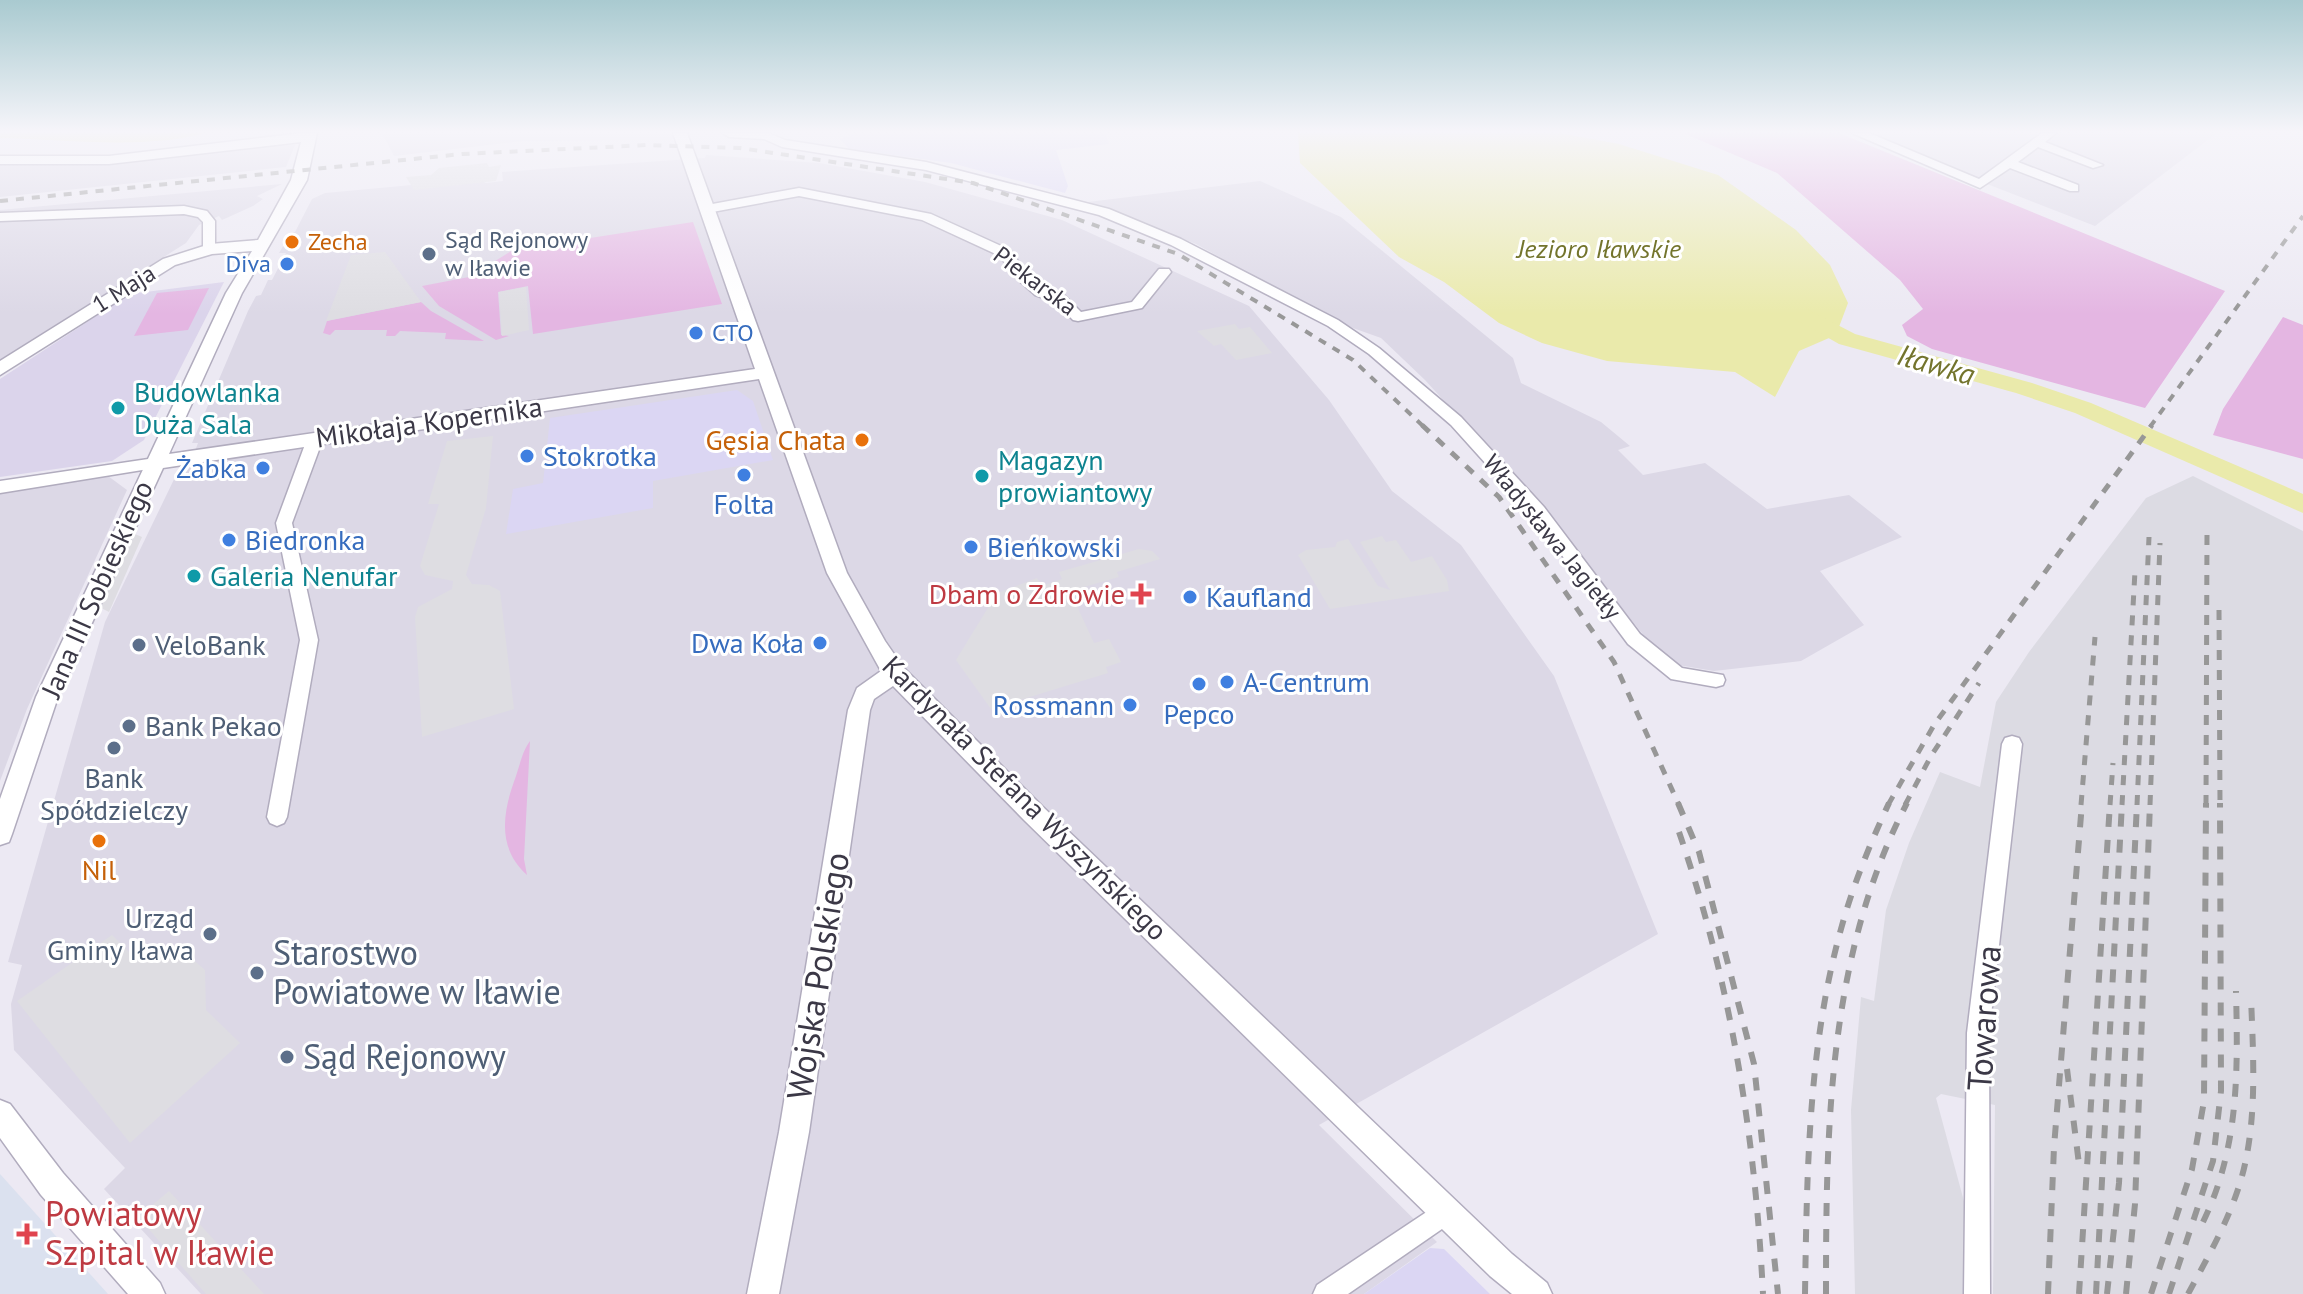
<svg xmlns="http://www.w3.org/2000/svg" width="2303" height="1294" font-family="'PT Sans',sans-serif">
	<style>
		.residential { fill: #dcd8e6 }
		.commercial { fill: #dbd6f3 }
		.industrial { fill: #dcdbe3 }
		.education { fill: #dbd4eb }
		.medical { fill: #dbe1ef }
		.green { fill: #e4b6e2 }
		.parking { fill: #dedde2 }
		.water { fill: #eaeaab }
		.lines { fill: none; stroke-linecap: round; stroke-linejoin: round }
		.river { fill: #eaeaab; fill-rule: evenodd }
		.minor-casing { stroke: #b1acbe; stroke-width: 3 }
		.tertiary-casing { stroke: #b1acbe; stroke-width: 3 }
		.minor { fill: #fff; fill-rule: evenodd }
		.tertiary { fill: #fff; fill-rule: evenodd }
		.rail-far2 { stroke: #979797; stroke-width: 4; stroke-dasharray: 8 8; stroke-linecap: butt }
		.rail-far1 { stroke: #979797; stroke-width: 5; stroke-dasharray: 10 10; stroke-linecap: butt }
		.rail { stroke: #979797; stroke-width: 6; stroke-dasharray: 13 13; stroke-linecap: butt }
		.food-dot { fill: #e8710a; stroke: #fff; stroke-width: 3 }
		.service-dot { fill: #5c6f8a; stroke: #fff; stroke-width: 3 }
		.shop-dot { fill: #3f7fe0; stroke: #fff; stroke-width: 3 }
		.culture-dot { fill: #0f9aa8; stroke: #fff; stroke-width: 3 }
		.health-dot { fill: #e0444e; stroke: #fff; stroke-width: 3 }
		.labels { text-anchor: middle; stroke-width: 6; stroke-linejoin: round; paint-order: stroke }
		.far-service-label { font-size: 24px; fill: #4e5e75; stroke: #fff; text-anchor: start }
		.far-food-label { font-size: 24px; fill: #c56008; stroke: #fff; text-anchor: start }
		.far-shop-label { font-size: 24px; fill: #366cbe; stroke: #fff; text-anchor: end }
		.far-street-label { font-size: 24px; fill: #3b3846; stroke: #fff }
		.far-water-label { font-size: 26px; font-style: italic; fill: #73742c; stroke: #fff }
		.culture-label { font-size: 28px; fill: #0d838f; stroke: #fff; text-anchor: start }
		.street-label { font-size: 28px; fill: #3b3846; stroke: #fff }
		.food-label { font-size: 28px; fill: #c56008; stroke: #fff; text-anchor: end }
		.shop-label { font-size: 28px; fill: #366cbe; stroke: #fff; text-anchor: start }
		.health-label { font-size: 28px; fill: #be3a42; stroke: #fff; text-anchor: end }
		.service-label { font-size: 28px; fill: #4e5e75; stroke: #fff; text-anchor: start }
		.water-label { font-size: 30px; font-style: italic; fill: #73742c; stroke: #fff }
		.near-service-label { font-size: 34px; fill: #4e5e75; stroke: #fff; text-anchor: start }
		.near-street-label { font-size: 34px; fill: #3b3846; stroke: #fff }
		.near-health-label { font-size: 34px; fill: #be3a42; stroke: #fff; text-anchor: start }
	</style>
	<rect width="100%" height="100%" fill="#ece9f3"/>
	<path class="residential" d="M382,133H700L669,140L524,141L394,156Z
		M1856,133H2217L2095,226Z
		M271,145H295L286,167L0,197V165H100Z
		M706,155L819,163L925,182L1062,220L1249,306L1329,400L1392,491L1461,545L1554,676L1658,934L1319,1125L1437,1242L1364,1294H201L104,1189L125,1168L14,1050L11,1004L22,965L8,962L105,622L180,467L195,451L198,443H192L248,311L256,296L261,295L268,280H272L286,253H279L291,233L295,232L312,199L325,193L347,191L477,179L486,183L503,181L502,172L705,158Z
		M1260,181L1341,217L1513,358L1521,383L1601,422L1630,446L1618,450L1643,475L1705,463L1767,509L1849,495L1902,537L1820,571L1864,625L1801,661L1714,671L1678,665L1645,637L1537,503L1425,380L1381,338L1339,323L1196,244L1088,202Z
		M282,184L257,196L263,199L253,206L222,220L219,216L199,225L186,243L0,360V210Z
		M108,476L127,490L27,709L0,781V493Z"/>
	<path class="commercial" d="M855,133H1105L1109,144L1056,150L1068,186L1065,193L951,163L849,149L840,139Z
		M737,390L753,401L773,460L653,481V508L506,534L513,489L543,483L550,418Z
		M1430,1248L1444,1249L1490,1294H1364Z"/>
	<path class="industrial" d="M2193,476L2303,531V1294H1993L1995,1105L1941,1094L1936,1098L1965,1205L1968,1242L1967,1294H1855L1851,1110L1861,997L1874,1001L1886,910L1909,843L1940,772L1980,787L1996,702L2029,652L2146,498Z"/>
	<path class="education" d="M224,282L144,440L112,461L0,477V379L130,294Z"/>
	<path class="medical" d="M0,1174L108,1294H0Z"/>
	<path class="green" d="M1683,133H1839L2225,291L2145,408L1932,349L1907,336L1902,325L1923,309L1900,280L1777,173Z
		M693,222L722,304L533,334L528,286L498,292L501,335L509,336L496,340L439,306L422,286L469,277L513,250Z
		M209,288L188,330L134,336L157,293Z
		M421,302L431,311L484,341L445,339L446,333L400,331L395,336H386L387,330H335L330,335L323,333L327,321Z
		M2283,317L2303,325V459L2213,435L2223,409Z
		M530,741L524,859L527,875C496,847 503,811 516,776C520,764 523,750 530,741Z"/>
	<path class="parking" d="M487,163L489,167L501,165L496,181L414,190L406,177L431,175L439,168Z
		M385,252L421,302L326,321L351,255Z
		M526,287L529,330L502,336L499,292Z
		M1235,324L1239,329L1250,327L1272,353L1236,360L1221,344L1214,346L1197,331Z
		M493,436L486,508L466,575L472,584L489,585L500,591L514,709L422,737L415,617L418,607L452,589L453,581L425,575L420,566L439,504H428L447,441Z
		M135,534L142,537L109,612L99,607Z
		M1382,536L1386,542L1396,540L1411,562L1432,556L1447,580L1449,591L1330,609L1298,555L1306,550L1335,547L1337,542L1348,539L1378,586L1390,590L1360,542Z
		M1139,549L1152,551L1160,559L1117,572L1119,577L1070,591L1094,643L1109,639L1121,662L1106,667L1108,673L991,709L956,660L997,593L1037,578L1042,586L1062,579L1059,572Z
		M112,935L136,959L181,949L205,970L206,1010L240,1043L130,1143L17,1001Z
		M169,1191L264,1294H206L138,1217Z"/>
	<path class="water" d="M0,133H206C140,150 67,139 0,138Z
		M1298,133H1560L1619,144L1718,175L1796,230L1830,265L1848,303L1836,335L1799,351L1775,397L1735,372L1607,361L1542,343L1499,323L1444,282L1399,257L1300,163Z"/>
	<g class="lines">
		<path class="river" d="M1803,307L1855,334L2032,383L2091,403L2303,494V513L2075,413L2016,393L1839,344L1795,319L1792,314L1795,309Z"/>
		<g class="minor-casing">
			<path id="minor" d="M723,133H769L785,140L926,162L1109,209L1181,239L1338,320L1379,348L1461,417L1544,507L1640,634L1682,668L1723,675L1725,680L1723,685L1716,687L1671,679L1628,644L1532,515L1451,425L1369,354L1328,326L1171,245L1099,215L926,170L782,147L764,139L729,137Z
				M1852,133H1869L1979,179L2042,133H2056L2045,142L2103,165L2093,168L2038,147L2018,162L2078,185V191H2070L2010,168L1980,188Z
				M799,188L931,214L1010,250L1026,272L1045,289L1065,296L1081,312L1132,302L1159,269H1169L1171,272L1142,308L1078,321L1073,320L1055,302L1035,295L1016,278L1000,256L922,220L799,196L707,213L701,209L707,205Z
				M184,206L207,211L215,221V252H205L203,249V222L198,217L184,214L0,221V213Z
				M315,434L323,439L292,523L318,640L287,817L284,823L277,826L270,823L267,817L300,640L276,523L307,439Z
				M155,458L161,459L163,463L161,467L0,493V481Z
				M2012,736L2019,738L2022,744L1989,1033L1990,1294H1964L1967,1033L2002,744L2005,738Z
				M1446,1199L1455,1202L1458,1211L1455,1220L1348,1294H1313L1317,1285Z"/>
		</g>
		<g class="tertiary-casing">
			<path id="tertiary" d="M301,133H317L307,180L242,293L169,454L755,369L673,133H687L847,573L885,641L903,667L1042,806L1512,1254L1547,1283L1552,1294H1512L1490,1276L1024,820L893,686L874,699L870,710L809,1132L779,1294H747L779,1132L848,710L857,688L881,671L827,573L759,379L163,468L58,697L12,834L9,842L0,845V799L36,697L226,293L252,251L212,254L175,265L0,375V361L163,259L210,244L258,240L291,180L301,142L109,164H0V156H109Z
				M0,1100L10,1104L63,1173L160,1283L165,1294H128L41,1195L0,1138Z"/>
		</g>
		<use href="#minor" class="minor"/>
		<use href="#tertiary" class="tertiary"/>
		<path class="rail-far2" d="M0,201L462,154L647,145L740,148L973,183L1178,254L1353,360L1424,427
			M2150,427L2303,216"/>
		<path class="rail-far1" d="M1422,425L1499,497L1614,662L1679,805
			M2219,610L2220,805
			M1888,805L1934,725L2152,425
			M1905,805L1931,756L1979,683
			M2081,805L2095,637
			M2110,805L2113,763
			M2122,805L2135,571
			M2137,805L2149,537
			M2150,805L2160,543
			M2206,805L2207,532"/>
		<path class="rail" d="M1678,803L1699,852L1754,1064L1778,1294
			M1679,832C1731,983 1755,1135 1763,1294
			M2067,1069L2079,1164
			M2203,1222C2239,1148 2238,1072 2236,991
			M1805,1294C1807,1172 1808,1047 1841,929C1853,885 1870,844 1889,803
			M1826,1294C1826,1127 1828,955 1907,803
			M2048,1294L2054,1147L2082,803
			M2079,1294L2110,803
			M2096,1294L2122,803
			M2107,1294L2119,1183L2137,803
			M2126,1294L2135,1204L2150,803
			M2151,1294L2192,1169L2204,1101L2206,803
			M2169,1294L2213,1161L2221,1091L2220,803
			M2188,1294C2210,1253 2235,1210 2245,1164C2257,1109 2253,1052 2251,997"/>
	</g>
	<linearGradient id="sky" x2="0" y2="1"><stop stop-color="#a9cad0"/><stop offset="0.42" stop-color="#f6f5fa"/><stop offset="1" stop-color="#f6f5fa" stop-opacity="0"/></linearGradient>
	<rect width="2303" height="314" fill="url(#sky)"/>
	<g class="food-dot">
		<circle cx="292" cy="242" r="8"/>
		<circle cx="862" cy="440" r="8"/>
		<circle cx="99" cy="841" r="8"/>
	</g>
	<g class="service-dot">
		<circle cx="429" cy="254" r="8"/>
		<circle cx="139" cy="645" r="8"/>
		<circle cx="129" cy="726" r="8"/>
		<circle cx="114" cy="748" r="8"/>
		<circle cx="210" cy="934" r="8"/>
		<circle cx="257" cy="973" r="8"/>
		<circle cx="287" cy="1057" r="8"/>
	</g>
	<g class="shop-dot">
		<circle cx="287" cy="264" r="8"/>
		<circle cx="696" cy="333" r="8"/>
		<circle cx="527" cy="456" r="8"/>
		<circle cx="263" cy="468" r="8"/>
		<circle cx="744" cy="475" r="8"/>
		<circle cx="229" cy="540" r="8"/>
		<circle cx="971" cy="547" r="8"/>
		<circle cx="1190" cy="597" r="8"/>
		<circle cx="820" cy="643" r="8"/>
		<circle cx="1227" cy="682" r="8"/>
		<circle cx="1199" cy="684" r="8"/>
		<circle cx="1130" cy="705" r="8"/>
	</g>
	<g class="culture-dot">
		<circle cx="118" cy="408" r="8"/>
		<circle cx="982" cy="476" r="8"/>
		<circle cx="194" cy="576" r="8"/>
	</g>
	<g class="health-dot">
		<path d="M1137 582h8v8h8v8h-8v8h-8v-8h-8v-8h8z"/>
		<path d="M23 1222h8v8h8v8h-8v8h-8v-8h-8v-8h8z"/>
	</g>
	<g class="labels">
		<g class="far-service-label">
			<text x="445" y="248">Sąd Rejonowy<tspan x="445" dy="28">w Iławie</tspan></text>
		</g>
		<g class="far-food-label">
			<text x="308" y="250">Zecha</text>
		</g>
		<g class="far-shop-label">
			<text x="271" y="272">Diva</text>
			<text x="712" y="341" text-anchor="start">CTO</text>
		</g>
		<g class="far-street-label">
			<text transform="translate(1035 281) rotate(37)" y="8">Piekarska</text>
			<text transform="translate(124 289) rotate(-32)" y="8">1 Maja</text>
			<text transform="translate(1552 537) rotate(51)" y="8">Władysława Jagiełły</text>
		</g>
		<g class="far-water-label">
			<text x="1599" y="258">Jezioro Iławskie</text>
		</g>
		<g class="culture-label">
			<text x="134" y="402">Budowlanka<tspan x="134" dy="32">Duża Sala</tspan></text>
			<text x="998" y="470">Magazyn<tspan x="998" dy="32">prowiantowy</tspan></text>
			<text x="210" y="586">Galeria Nenufar</text>
		</g>
		<g class="street-label">
			<text transform="translate(429 422) rotate(-8)" y="10">Mikołaja Kopernika</text>
			<text transform="translate(97 589) rotate(-66)" y="10">Jana III Sobieskiego</text>
			<text transform="translate(1025 798) rotate(45)" y="10">Kardynała Stefana Wyszyńskiego</text>
		</g>
		<g class="food-label">
			<text x="846" y="450">Gęsia Chata</text>
			<text x="99" y="880" text-anchor="middle">Nil</text>
		</g>
		<g class="shop-label">
			<text x="543" y="466">Stokrotka</text>
			<text x="247" y="478" text-anchor="end">Żabka</text>
			<text x="744" y="514" text-anchor="middle">Folta</text>
			<text x="245" y="550">Biedronka</text>
			<text x="987" y="557">Bieńkowski</text>
			<text x="1206" y="607">Kaufland</text>
			<text x="804" y="653" text-anchor="end">Dwa Koła</text>
			<text x="1243" y="692">A-Centrum</text>
			<text x="1114" y="715" text-anchor="end">Rossmann</text>
			<text x="1199" y="724" text-anchor="middle">Pepco</text>
		</g>
		<g class="health-label">
			<text x="1125" y="604">Dbam o Zdrowie</text>
		</g>
		<g class="service-label">
			<text x="155" y="655">VeloBank</text>
			<text x="145" y="736">Bank Pekao</text>
			<text x="114" y="788" text-anchor="middle">Bank<tspan x="114" dy="32">Spółdzielczy</tspan></text>
			<text x="194" y="928" text-anchor="end">Urząd<tspan x="194" dy="32">Gminy Iława</tspan></text>
		</g>
		<g class="water-label">
			<text transform="translate(1936 365) rotate(16)" y="10">Iławka</text>
		</g>
		<g class="near-service-label">
			<text x="273" y="965">Starostwo<tspan x="273" dy="39">Powiatowe w Iławie</tspan></text>
			<text x="303" y="1069">Sąd Rejonowy</text>
		</g>
		<g class="near-street-label">
			<text transform="translate(818 976) rotate(-81)" y="12">Wojska Polskiego</text>
			<text transform="translate(1984 1018) rotate(-86)" y="12">Towarowa</text>
		</g>
		<g class="near-health-label">
			<text x="45" y="1226">Powiatowy<tspan x="45" dy="39">Szpital w Iławie</tspan></text>
		</g>
	</g>
</svg>
